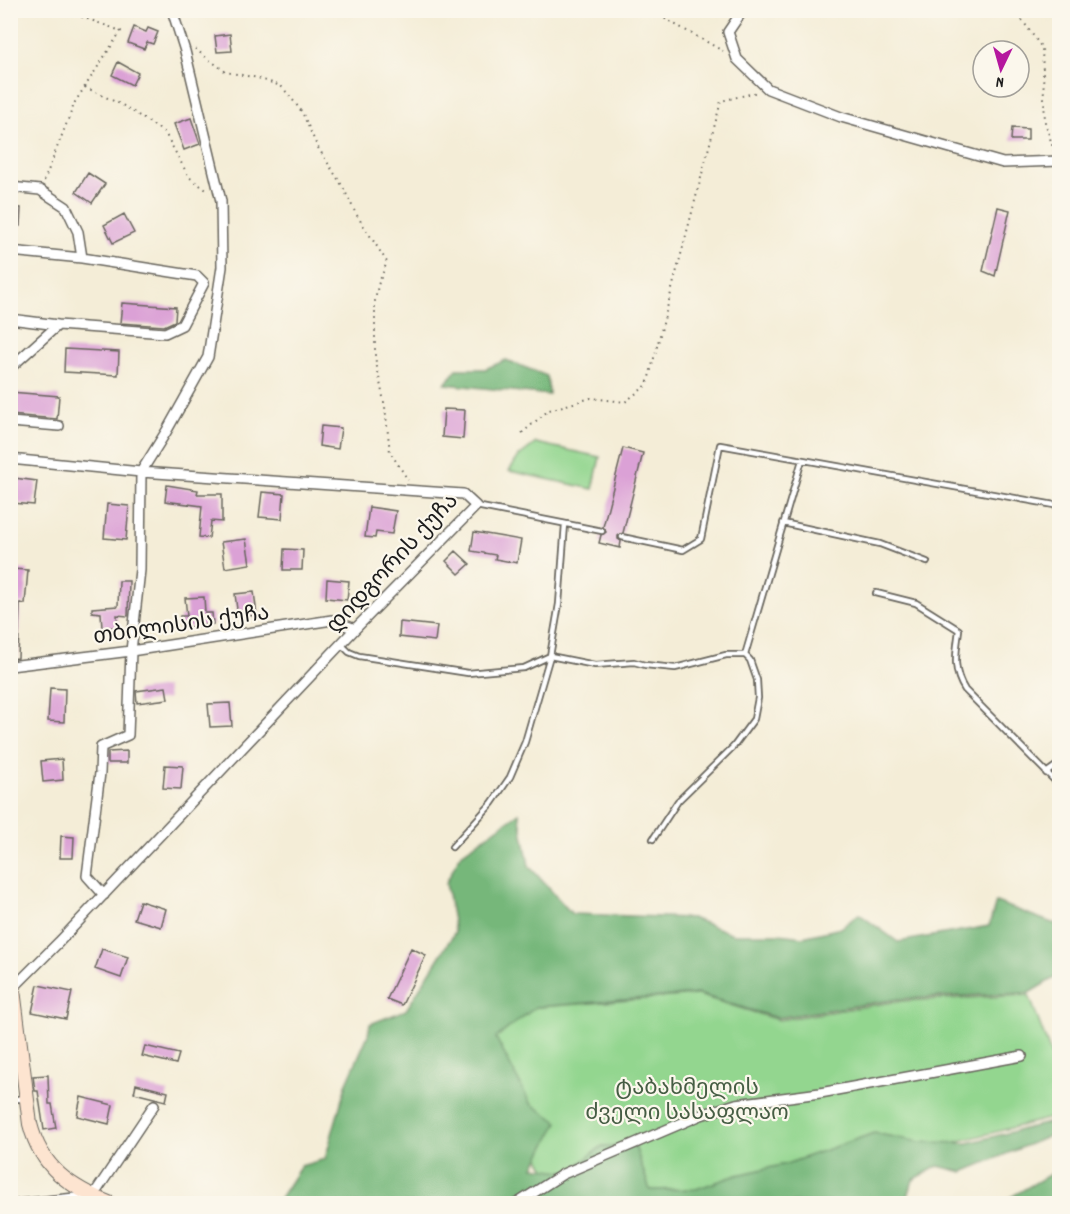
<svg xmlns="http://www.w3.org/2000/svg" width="1070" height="1214" font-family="Dekko,'Noto Sans Georgian',sans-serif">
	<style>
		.green { fill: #93d68f; stroke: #587956; stroke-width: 1.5 }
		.forest { fill: #76b77a; stroke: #496a4b; stroke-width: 1.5 }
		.building { fill: #dba1d6 }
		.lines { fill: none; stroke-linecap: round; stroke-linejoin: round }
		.lane-casing { stroke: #68655d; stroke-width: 8 }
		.street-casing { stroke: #68655d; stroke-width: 12 }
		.secondary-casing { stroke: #68655d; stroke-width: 16 }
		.path { stroke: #68655d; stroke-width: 2; stroke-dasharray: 1.5 4.5; stroke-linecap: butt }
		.lane { stroke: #fff; stroke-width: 4.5 }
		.street { stroke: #fff; stroke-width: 9 }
		.secondary { stroke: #fde4d0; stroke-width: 14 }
		.labels { text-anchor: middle; stroke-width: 4.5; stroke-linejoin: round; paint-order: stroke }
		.street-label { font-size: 22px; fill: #1c1c1c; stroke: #fbf7ec }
		.park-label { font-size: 22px; fill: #465d44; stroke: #fbf7ec }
	</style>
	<rect width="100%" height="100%" fill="#fbf7ec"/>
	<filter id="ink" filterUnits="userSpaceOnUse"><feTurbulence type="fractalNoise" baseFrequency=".0167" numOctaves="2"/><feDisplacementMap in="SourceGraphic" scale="12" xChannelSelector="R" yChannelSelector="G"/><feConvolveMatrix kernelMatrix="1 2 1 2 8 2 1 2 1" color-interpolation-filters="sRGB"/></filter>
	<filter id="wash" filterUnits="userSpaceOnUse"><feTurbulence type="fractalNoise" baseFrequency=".008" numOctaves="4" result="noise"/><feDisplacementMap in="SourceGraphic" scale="24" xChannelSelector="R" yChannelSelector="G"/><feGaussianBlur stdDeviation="1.35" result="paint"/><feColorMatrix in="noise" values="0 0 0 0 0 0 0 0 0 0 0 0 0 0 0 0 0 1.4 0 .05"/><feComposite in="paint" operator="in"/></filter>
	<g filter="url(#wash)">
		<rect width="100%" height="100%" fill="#f4edd7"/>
		<path class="green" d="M536,443L600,457L593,489L509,471L519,456Z
			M698,995L778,1020L899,1001L1029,995L1059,1076V1116L714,1203L553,1183L484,1059L500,1010Z"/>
		<path class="forest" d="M506,360L547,376L549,395L445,384L457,369H485Z
			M519,813L529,866L572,914L692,918L733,934H779L803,937L841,928L859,914L898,942L989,926L996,902L1052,923L1059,924V975L1029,993L899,999L777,1018L698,994L536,1007L496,1038L530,1103L558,1122L534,1167L569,1172L602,1146H635L650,1190L696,1189L737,1175L786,1164L874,1133L920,1142L968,1143L1059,1120V1132L963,1172L938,1166L913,1180L907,1200L897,1203L276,1204L301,1166L325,1159L346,1085L368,1035L370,1024L406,1010L455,932L446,883L460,855Z
			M1059,1169V1203H1004L1009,1198Z"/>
		<g id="blocks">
			<path class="building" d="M134,27L146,32L148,28L158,32L153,44L147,42L144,49L128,43Z
				M230,34L232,51L217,52L215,36Z
				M118,62L138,73L132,85L112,75Z
				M191,118L200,144L184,150L174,124Z
				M1012,128L1028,129V140H1011Z
				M88,173L105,184L92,203L76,192Z
				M10,207L21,208L20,226H10Z
				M998,207L1010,210L995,276L983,271Z
				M124,214L134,233L113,243L104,225Z
				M122,303L176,307L175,321L164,326L120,323Z
				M65,349L119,352L118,375L64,372Z
				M10,392L59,396L57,419L10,415Z
				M444,409L465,410L463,439L442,437Z
				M321,426L341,428L338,449L319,446Z
				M623,448L643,453L623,533L618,536V539L621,541L620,548L599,543L601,535L606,532L603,527Z
				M14,478L37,481L34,505L12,503Z
				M167,485L198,490L197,494H222V522L211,521L209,538L199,537L202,506L165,501Z
				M262,492L284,494L282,519L259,517Z
				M107,504L129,506L126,540L104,538Z
				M369,507L396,511L392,534L376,532L375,538L365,537Z
				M474,532L521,540L517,563L495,559L496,555L471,551Z
				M246,539L250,564L225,568L221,542Z
				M284,549L303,550L302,570H283Z
				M456,551L470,564L459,574L446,561Z
				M10,569L28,570L25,604L20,603L18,658L10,659Z
				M327,579L349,581L347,600L326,598Z
				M119,581H129L128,616L117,615L118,627L102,628L101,613L92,612V608L118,606Z
				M254,592L257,615L238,617L235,594Z
				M204,597L205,613H212L213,624L181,628L180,616H187L185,598Z
				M400,622L437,626L435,641L399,637Z
				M166,687L168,699L137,703L136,691Z
				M50,688L65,689L64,722L48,721Z
				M230,703L232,726L210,727L208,704Z
				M127,751V763H108V752Z
				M62,759L63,780L43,782L41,761Z
				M165,765L183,766L181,789L163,788Z
				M61,836L74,837L73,858H60Z
				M140,901L166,909L161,927L134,919Z
				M411,948L426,955L402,1005L387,999Z
				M102,949L128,957L121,978L95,969Z
				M38,985L72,992L66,1019L32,1012Z
				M145,1046L179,1054L176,1064L142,1056Z
				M48,1075L49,1104H52L56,1128L44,1130L38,1091H35L33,1076Z
				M136,1084L168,1092L166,1101L134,1093Z
				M81,1097L113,1105L109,1124L77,1116Z"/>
		</g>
	</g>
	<g filter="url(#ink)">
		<use href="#blocks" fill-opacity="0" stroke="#68655d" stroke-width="1.5"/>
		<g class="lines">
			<g class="lane-casing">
				<path id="lane" d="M476,506L602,531
					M783,523L880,544L927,562
					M622,537L683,550L701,539L720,445L1060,506
					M876,593L916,603L959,630C956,653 952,670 965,690L1060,786
					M341,644L349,652L359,656L468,673L524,668L550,656L595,665L634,662L645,665L675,668L726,655H745L750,660L757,680L758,698L754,719L734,746L678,801L653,839
					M745,655L802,460
					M1046,773L1060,763
					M452,847L492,803L510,777L525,742L550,656L559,604L565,524
					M10,1099H24"/>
			</g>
			<g class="street-casing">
				<path id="street" d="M743,10L728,32L737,59L768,89L841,117L1003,163L1060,161
					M10,12L11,10
					M10,187L40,190L66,207L78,232L82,258
					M10,251L82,258L197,276L204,283L182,325L165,333L58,325L10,368
					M10,319L58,325
					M10,422L59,426
					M10,459L141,472L463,494L476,506L355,629L59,942L14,987
					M10,666L131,651L332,620L355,629
					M104,895L87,876L100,773L101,747L128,735L131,651L140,570L141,472L166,432L208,357L222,267L221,201L185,51L172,10
					M19,1204L93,1196L154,1105
					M516,1204L563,1174L701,1115L736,1104L820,1093L1022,1056"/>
			</g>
			<g class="secondary-casing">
				<path id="secondary" d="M10,966L30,1124C41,1168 70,1187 111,1204"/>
			</g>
			<path class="path" d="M649,10L723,51
				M1015,10L1042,48L1045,122L1054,151
				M195,49L226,72L258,78L281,86L289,95L302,112L317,146L343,187L356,214L387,262L378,285L375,301V357L385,407L390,452L408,480
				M85,87L126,107L165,133L189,177L209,192
				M44,181L75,102L121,31L63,10
				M522,433L549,410L591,398L625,402L647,385L721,101L758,92"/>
			<use href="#lane" class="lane"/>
			<use href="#street" class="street"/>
			<use href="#secondary" class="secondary"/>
		</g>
	</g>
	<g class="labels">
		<g class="street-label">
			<text transform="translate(391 562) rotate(-47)" y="8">დიდგორის ქუჩა</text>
			<text transform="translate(181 623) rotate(-8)" y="8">თბილისის ქუჩა</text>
		</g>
		<g class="park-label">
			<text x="687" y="1094">ტაბახმელის<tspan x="687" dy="25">ძველი სასაფლაო</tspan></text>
		</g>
	</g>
	<rect width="1070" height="1214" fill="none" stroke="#fbf7ec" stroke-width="36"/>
	<g transform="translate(1001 69) rotate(185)"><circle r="28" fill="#fbf7ec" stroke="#a29f99" stroke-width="1.5"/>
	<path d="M0-4.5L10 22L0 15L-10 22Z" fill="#b5179e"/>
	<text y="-9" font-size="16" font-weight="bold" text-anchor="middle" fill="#1c1c1c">N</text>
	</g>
</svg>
